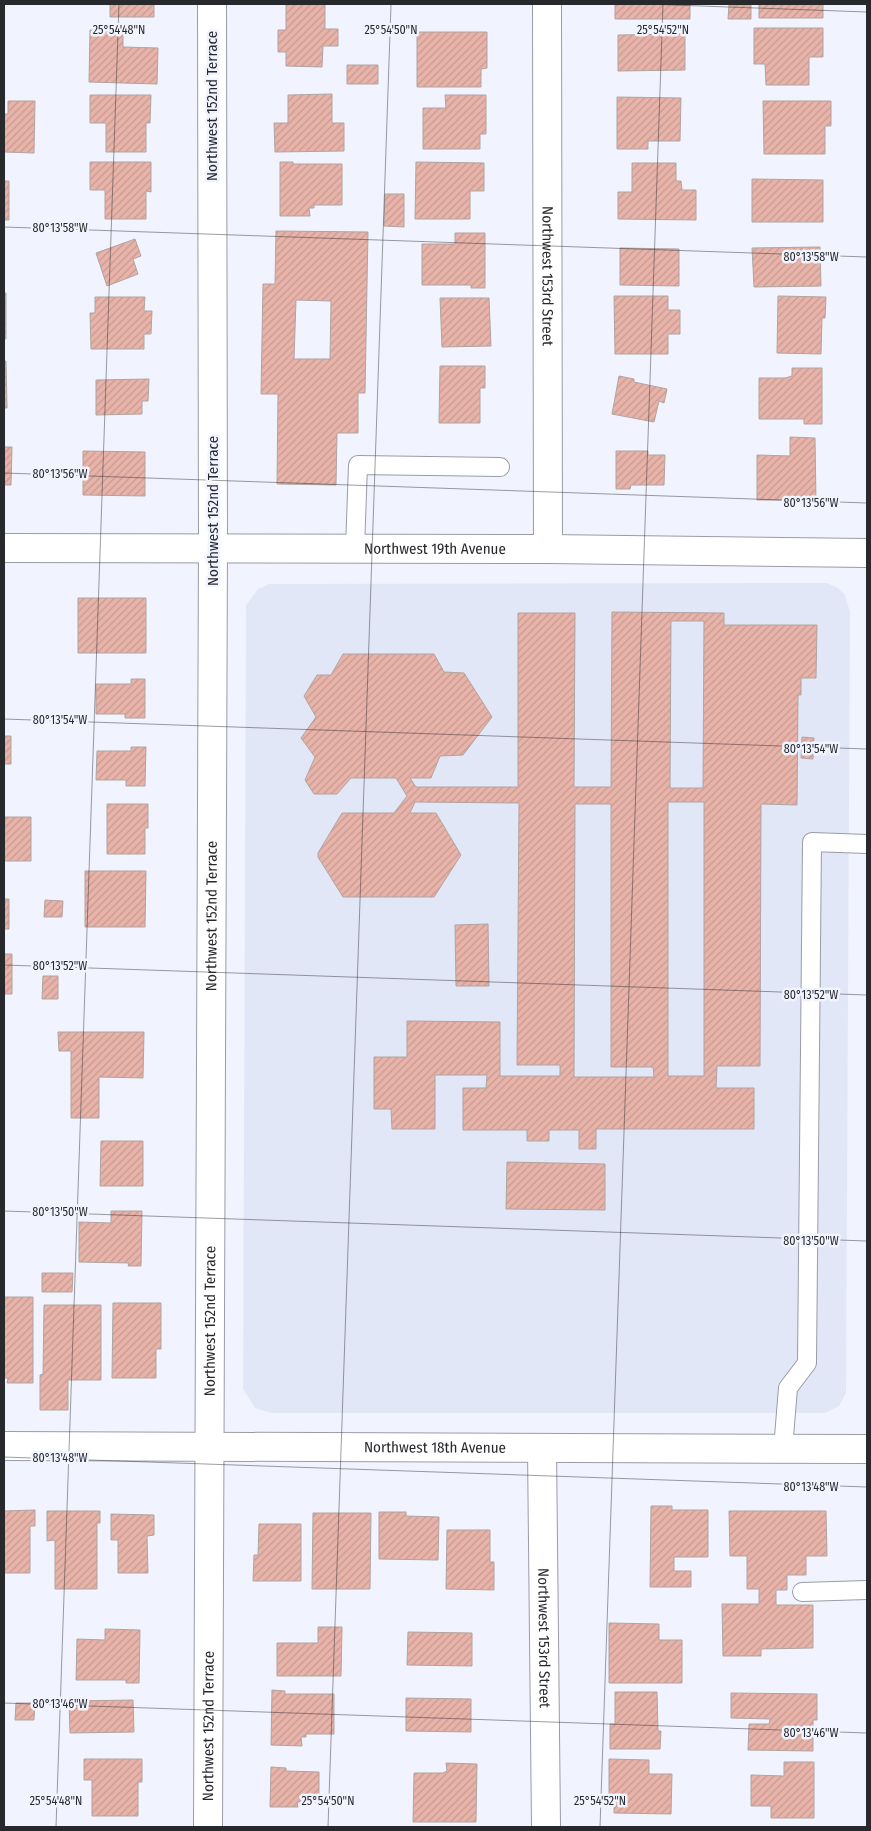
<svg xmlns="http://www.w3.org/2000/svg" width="871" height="1831" font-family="'Fira Sans Condensed',sans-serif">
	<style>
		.built { fill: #e2e7f8 }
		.building { fill: url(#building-hatch); stroke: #b0a4a2; fill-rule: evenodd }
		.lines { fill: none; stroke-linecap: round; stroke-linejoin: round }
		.lane-casing { stroke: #999ca5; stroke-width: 20 }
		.street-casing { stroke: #999ca5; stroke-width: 30 }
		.lane { stroke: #fff; stroke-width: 18 }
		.street { stroke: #fff; stroke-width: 28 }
		.ticks { fill: none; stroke: #28292d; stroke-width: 1; stroke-opacity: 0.45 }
		.labels { text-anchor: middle; stroke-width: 5; stroke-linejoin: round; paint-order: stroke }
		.street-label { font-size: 15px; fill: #28292d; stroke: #f1f4fe }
		.ticks-label { font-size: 12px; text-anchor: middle; fill: #28292d; stroke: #f1f4fe; stroke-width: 5; stroke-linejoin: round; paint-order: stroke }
	</style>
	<defs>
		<pattern id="building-hatch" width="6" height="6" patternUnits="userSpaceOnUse" patternTransform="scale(1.25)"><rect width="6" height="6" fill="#e8b3a9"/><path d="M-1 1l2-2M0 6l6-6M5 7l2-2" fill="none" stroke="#c79a92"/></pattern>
	</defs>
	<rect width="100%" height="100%" fill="#f1f4fe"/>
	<path class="built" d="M827,583L838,588L845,595L850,612L846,1393L839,1406L825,1413H271L255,1408L243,1389L246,605L258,589L269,584Z"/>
	<path class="building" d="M110,4H154V17H110Z
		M286,4H325V29H338V46H323L322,67L286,66V52H278V30H286Z
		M615,4H690V19H615Z
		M759,4H823V18H759Z
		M729,5H751V19H728Z
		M754,28H823V57H809V85H766L765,64H754Z
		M90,30L123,31V47L158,48L157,84L89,82Z
		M417,32H487V68L481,69V87H417Z
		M685,34V70L618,71V35Z
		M347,65H378V84H347Z
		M332,94V123H344V151L275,152L274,123H288V95Z
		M90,95H151L150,123H146V152H106V123H90Z
		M445,95H486V134H480V149H423V108H446Z
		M617,97L681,98L680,141H648V149H617Z
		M8,101H35L34,153L4,152V114H8Z
		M763,101H831V126H825V154H764Z
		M90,162H151V192L146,191V219H105V190H90Z
		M280,162H293V164H342V205H314V208H309L310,216H280Z
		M416,162L484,163V191H470V219H415Z
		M632,163H676V181H681L682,190H696V220L618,219V192H632Z
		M752,179L823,180V222H752Z
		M4,181H9V220H4Z
		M385,194H404V227L384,226Z
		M276,231L368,232L365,393H358V433H337L336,485L277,484L278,394H261L263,284H275ZM296,300L331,301L330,359H294Z
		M455,233H485V288H471V285H422V244H455Z
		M135,239L141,256L133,259L138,274L107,286L96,253Z
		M820,247L821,286L754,287L752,248Z
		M620,248L679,249V286L620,285Z
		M4,293H6V339H4Z
		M614,296H668V310H680V334H668V354H615Z
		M778,296L826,297L825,318H822L821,354L777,353Z
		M95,297H145L144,311H152L151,334H144V349H91L90,313H95Z
		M440,298H489L491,346L442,347Z
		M4,361H6L7,408H4Z
		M440,366H485V388H480V423H439Z
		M792,368H822V424H804V419H759V378H785L792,376Z
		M619,376L634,379V382L667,389L664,403L659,401L654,422L612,414Z
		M149,379L148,401H142V414L96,415V380Z
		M790,437L815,438L816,503H789V500H757V455L790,456Z
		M4,447H12L11,485H4Z
		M83,451L145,452V496L83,495Z
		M616,451H648V455H665L664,485H631L630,489H616Z
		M78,598H146V653H78Z
		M612,612L724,613V625H817L816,678H801V695H798L797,805L761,804L760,1066H717L716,1088H754V1129H596V1149H579V1130H549V1141H527V1130H463V1088H486L487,1075H435V1129H392L391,1109H374V1057H407V1021L500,1022V1076H560V1065H517L519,803L415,802L410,813H436L461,855L434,897H343L318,857V853L342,813H394L407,796L396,778H351L337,794H314L305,780L315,757L301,738L316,717L304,696L317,675H331L343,654H434L444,672L464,673L492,717L463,755L440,756L431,778H410L416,787H518V613H575L574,787H611ZM671,621H704L703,788H670ZM668,802H704V1076H668ZM575,804H611V1067H653L654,1077H574Z
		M131,679H145V718H125V714H96V684H131Z
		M4,736H11V764H4Z
		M802,737L814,738L813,759L801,758Z
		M131,747H146L145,786H126V780H96L97,751H131Z
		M107,804H148V828H145V854H107Z
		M5,817H31V861H4Z
		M85,871H146L145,927H85Z
		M4,899H9V929H4Z
		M45,900L63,901L62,917H44Z
		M488,924L489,986H456L455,925Z
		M4,954H12V994H4Z
		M43,976H58V999H42Z
		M58,1032H144L143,1078L99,1077V1118H71V1051H59Z
		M101,1141H143V1186H100Z
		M507,1162L605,1164V1210L506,1209Z
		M111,1211H142L141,1266H128L129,1263L79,1262V1222L111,1223Z
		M42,1273H73L72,1292H42Z
		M4,1297H33V1383H7L8,1378H4Z
		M113,1303H161V1349H156V1378H112Z
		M44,1305H101V1380H68V1410H40V1375L43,1374Z
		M651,1506H672V1510H708V1557H674V1571H691V1587H650Z
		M35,1510V1526H30V1573H4V1511Z
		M47,1511H100V1523H97V1589H55V1540L47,1541Z
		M729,1511H826L827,1556H806V1575H787V1590H776V1605H813V1648L761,1649V1656H723L722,1604H759V1589H747V1556H730Z
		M379,1512H406V1516L439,1517L438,1560L379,1559Z
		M313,1513H371L370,1589H312Z
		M111,1514L154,1515V1535L147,1536L148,1573H118V1540H111Z
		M259,1524H301V1581H253L254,1555H258Z
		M447,1530H490V1562H494V1590L446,1589Z
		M609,1623L659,1624V1640H682V1683H609Z
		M318,1627H342L341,1676H277V1643H318Z
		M105,1629L140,1630L139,1683H126V1680H76L77,1639L105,1640Z
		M408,1632L472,1633V1666L407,1665Z
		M272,1690L285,1691V1694H334V1734H306V1737H301L302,1746L271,1745Z
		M615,1692H657L658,1731H661L660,1749H610V1724H615Z
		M731,1693L817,1694V1720H813V1751L748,1750L749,1724H769L770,1719L731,1718Z
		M406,1698L471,1699V1732L406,1731Z
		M133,1700L134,1732L70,1733L69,1701Z
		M16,1703H35L34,1720H15Z
		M84,1759H142V1782H138V1816H92V1780H84Z
		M609,1759L649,1760V1774H672L671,1814L614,1813V1798H609Z
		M784,1762H814V1818H771V1806H751V1775L784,1776Z
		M446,1763L477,1764L476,1822H413L414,1773H443L447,1771Z
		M271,1767L286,1768V1771L319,1772V1802H297L298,1807H270Z"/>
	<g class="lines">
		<g class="lane-casing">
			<path id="lane" d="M355,549L358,465L500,467
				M783,1449L788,1388L807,1363L812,842L867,844
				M802,1592L867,1590"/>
		</g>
		<g class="street-casing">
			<g id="street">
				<path id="s1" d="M547,4L548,549"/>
				<path id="s2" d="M4,548L548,549L867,553"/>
				<path id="s3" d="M4,1446L867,1449"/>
				<path id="s4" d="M542,1448L546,1827"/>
				<path id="s5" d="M208,1827L213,548L212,4"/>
			</g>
		</g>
		<use href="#lane" class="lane"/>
		<use href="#street" class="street"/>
	</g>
	<path class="ticks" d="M645,4L867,12M4,227L867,257M4,473L867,503M4,719L867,749M4,965L867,995M4,1211L867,1241M4,1457L867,1487M4,1703L867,1733M56,1827L119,4M328,1827L391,4M600,1827L663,4"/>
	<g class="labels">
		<g class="street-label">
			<text transform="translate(212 106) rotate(-90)" y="5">Northwest 152nd Terrace</text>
			<text dy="5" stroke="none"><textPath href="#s1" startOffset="272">Northwest 153rd Street</textPath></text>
			<text transform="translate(213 511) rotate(-90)" y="5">Northwest 152nd Terrace</text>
			<text dy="5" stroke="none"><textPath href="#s2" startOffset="431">Northwest 19th Avenue</textPath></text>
			<text dy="5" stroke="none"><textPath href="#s5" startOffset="911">Northwest 152nd Terrace</textPath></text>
			<text dy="5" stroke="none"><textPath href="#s5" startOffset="506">Northwest 152nd Terrace</textPath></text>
			<text dy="5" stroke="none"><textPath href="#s3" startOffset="431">Northwest 18th Avenue</textPath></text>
			<text dy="5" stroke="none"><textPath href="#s4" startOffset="190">Northwest 153rd Street</textPath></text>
			<text dy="5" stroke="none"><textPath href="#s5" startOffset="101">Northwest 152nd Terrace</textPath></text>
		</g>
	</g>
	<g class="ticks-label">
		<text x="119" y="34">25°54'48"N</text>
		<text x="391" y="34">25°54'50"N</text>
		<text x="663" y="34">25°54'52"N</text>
		<text x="60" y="232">80°13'58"W</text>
		<text x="811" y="261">80°13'58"W</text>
		<text x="60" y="478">80°13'56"W</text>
		<text x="811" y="507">80°13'56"W</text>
		<text x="60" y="724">80°13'54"W</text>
		<text x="811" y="753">80°13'54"W</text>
		<text x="60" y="970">80°13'52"W</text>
		<text x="811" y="999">80°13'52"W</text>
		<text x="60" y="1216">80°13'50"W</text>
		<text x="811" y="1245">80°13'50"W</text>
		<text x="60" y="1462">80°13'48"W</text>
		<text x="811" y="1491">80°13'48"W</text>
		<text x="60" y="1708">80°13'46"W</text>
		<text x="811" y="1737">80°13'46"W</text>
		<text x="56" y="1805">25°54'48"N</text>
		<text x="328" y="1805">25°54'50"N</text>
		<text x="600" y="1805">25°54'52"N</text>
	</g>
	<rect width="871" height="1831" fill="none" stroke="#28292d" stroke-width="10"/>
</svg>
